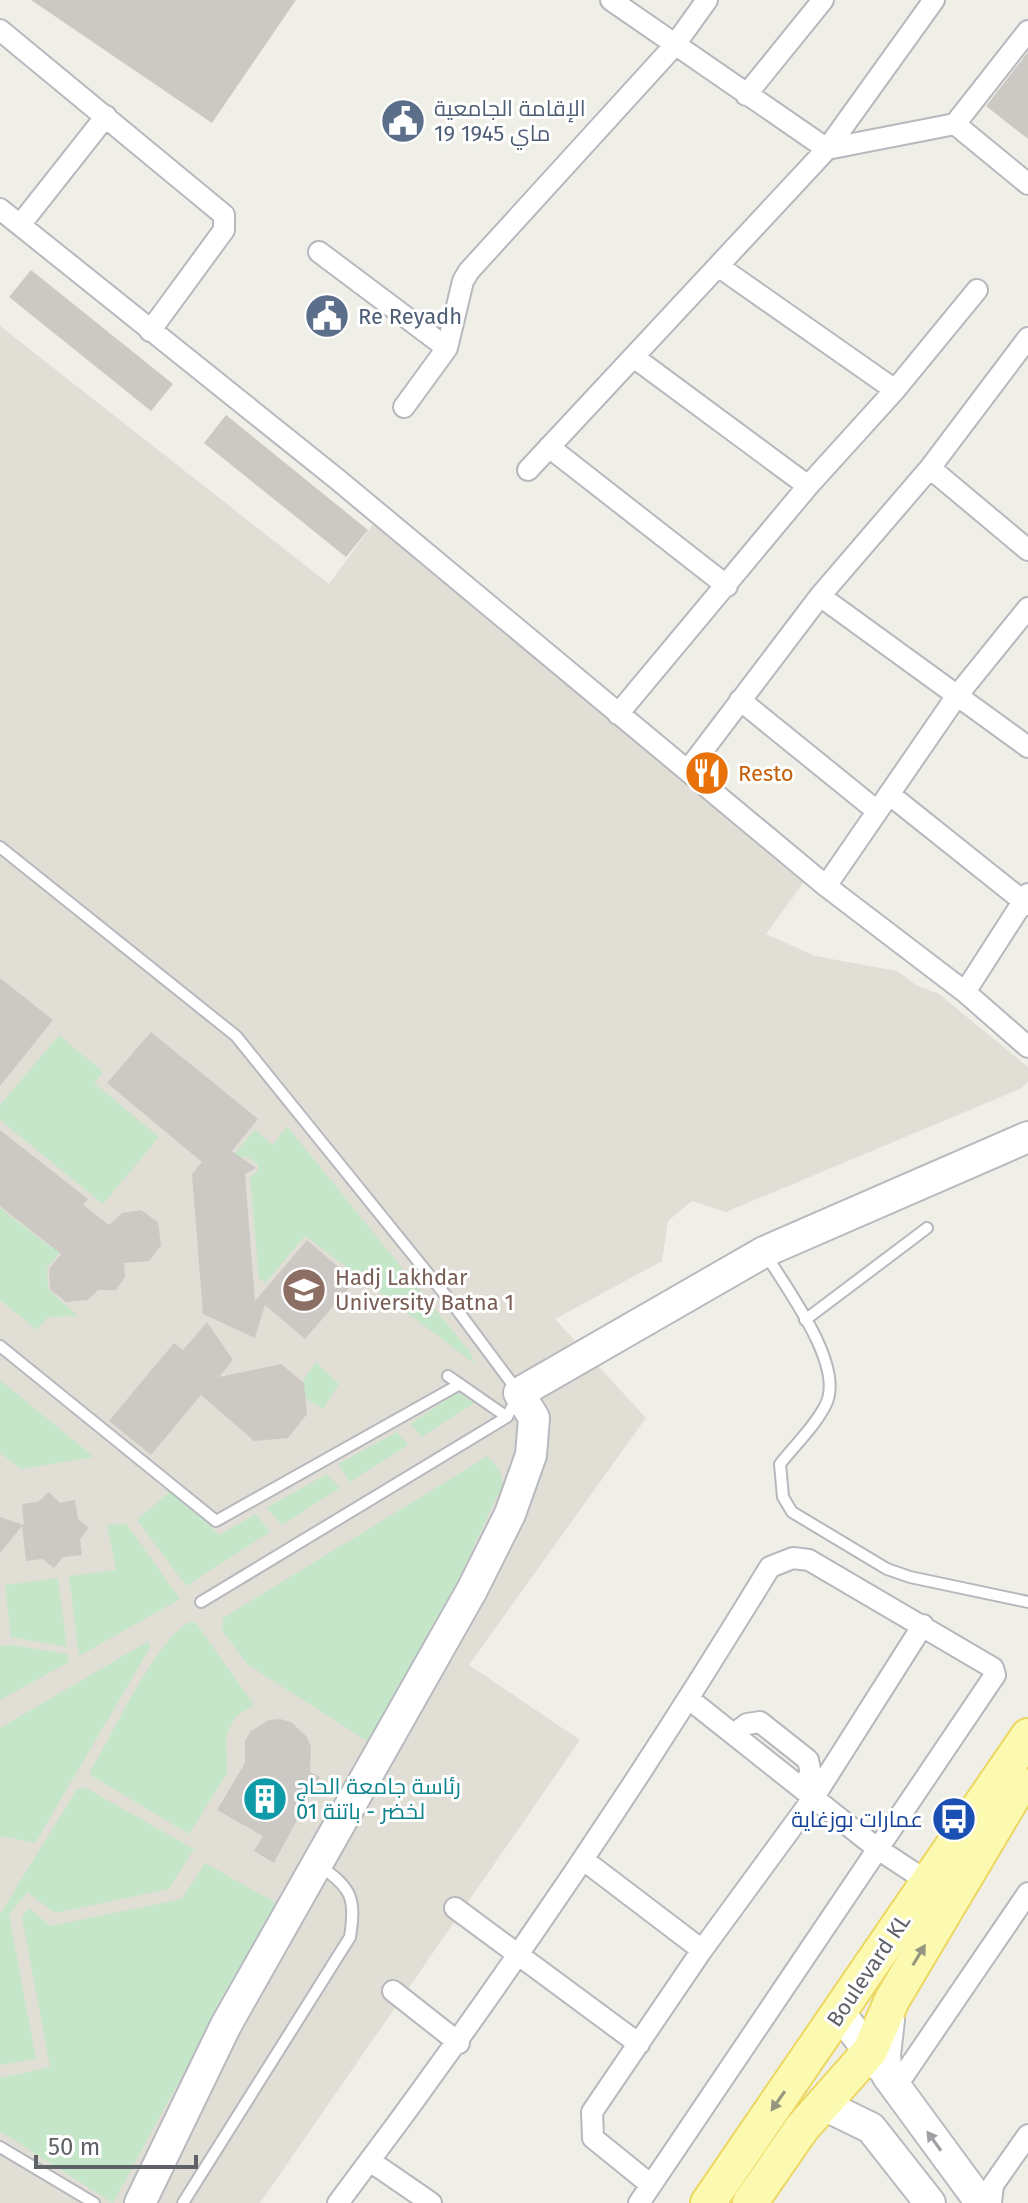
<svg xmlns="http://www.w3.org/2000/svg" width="1028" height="2203" font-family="'Fira Sans',Cairo,sans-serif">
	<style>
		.education { fill: #e0ded5 }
		.green { fill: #c5e6c9 }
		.building { fill: #ccc9c4 }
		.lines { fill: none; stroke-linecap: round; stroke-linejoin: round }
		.lane-casing { stroke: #b7b8bd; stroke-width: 14 }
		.street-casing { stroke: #b7b8bd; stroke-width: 24 }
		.secondary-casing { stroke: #b8bac0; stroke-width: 34 }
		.primary-casing { stroke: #ecd763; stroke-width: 38 }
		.lane { stroke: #fff; stroke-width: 10 }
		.street { stroke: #fff; stroke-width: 20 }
		.secondary { stroke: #fff; stroke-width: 30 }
		.primary { stroke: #fcf9b0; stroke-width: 34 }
		.oneway { fill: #959680 }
		.oneway2 { fill: #9ea0a3 }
		.labels { text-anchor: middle; stroke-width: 6; stroke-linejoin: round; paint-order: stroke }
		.service-label { font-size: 22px; fill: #4e5e75; stroke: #fff; text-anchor: start }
		.food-label { font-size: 22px; fill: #c56008; stroke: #fff; text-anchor: start }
		.education-label { font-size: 22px; fill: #785e54; stroke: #fff; text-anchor: start }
		.culture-label { font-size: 22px; fill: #0d838f; stroke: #fff; text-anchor: start }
		.transit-label { font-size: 22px; fill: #164399; stroke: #fff; text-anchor: end }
		.street-label { font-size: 22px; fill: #5e6166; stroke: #fff }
	</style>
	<rect width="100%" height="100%" fill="#f0efe7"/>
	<path class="education" d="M0,326L329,584L373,524L809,875L766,934L815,956L897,971L916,985L939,994L1028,1067V1081L1022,1088L726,1212L692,1201L668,1221L662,1261L555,1319L646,1418L469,1665L580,1740L260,2203H0Z"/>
	<path class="green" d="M59,1035L103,1072L94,1083L159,1137L103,1204L0,1120V1105Z
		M287,1126L470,1352L475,1364L305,1236L265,1283L259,1278L250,1178L258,1170V1164L246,1156L229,1160L255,1130L273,1145Z
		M0,1208L52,1248L63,1235L69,1241L47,1268L48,1289L78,1316L48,1317L37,1330L0,1300Z
		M316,1362L339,1384L323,1409L305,1398L302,1382Z
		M0,1380L94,1457L21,1469L0,1453Z
		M458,1392L474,1403L422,1437L410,1424Z
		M397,1432L408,1445L350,1482L338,1464Z
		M488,1456L500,1471L503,1484L437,1625L370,1743L247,1664L222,1630L223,1618Z
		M327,1474L340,1488L282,1525L266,1508Z
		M172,1490L219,1535L256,1514L270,1532L186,1586L137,1520Z
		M126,1523L180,1599L79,1656L69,1576L116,1570L107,1525Z
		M58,1578L67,1647L11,1637L5,1585Z
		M189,1622L196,1623L254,1705L235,1717L226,1737L227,1773L189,1834L89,1774C111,1737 155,1641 189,1622Z
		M147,1642L151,1646L35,1843L0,1836V1728Z
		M11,1645L68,1654L69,1662L0,1700V1646Z
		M86,1788L194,1849L169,1889L55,1913L27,1892L9,1915L36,2059L0,2065V1914L77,1789Z
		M205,1863L276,1903L113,2203L0,2131V2078L50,2067L22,1917L29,1908L50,1926L182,1899Z"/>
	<path class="building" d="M31,0H296L212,123Z
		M1028,52V139L986,106Z
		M31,270L173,384L151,411L9,297Z
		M226,415L368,530L346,557L204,443Z
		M0,978L53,1020L0,1086Z
		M151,1032L258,1119L232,1151L256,1168L245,1174L255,1301L307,1240L355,1281L305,1339L265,1305L255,1338L203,1314L192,1174L202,1162L107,1083Z
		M0,1130L88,1199L83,1205L109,1225L122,1213L141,1210L158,1222L161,1245L149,1261L124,1263L125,1277L116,1290H98L88,1300L66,1302L50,1289L49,1269L61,1254L0,1206Z
		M207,1322L233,1360L219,1377L281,1364L304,1383L307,1414L288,1438L254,1441L201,1395L151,1455L109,1421L174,1343L183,1350Z
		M49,1492L60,1503L75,1500L78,1519L89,1528L80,1539L82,1555L63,1557L54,1568L42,1559L26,1561L22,1526L0,1553V1517L24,1525L22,1504L38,1502Z
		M280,1719L291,1722L307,1737L311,1747L310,1772L320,1777L274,1863L254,1851L263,1836L217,1810L245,1763V1741L251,1731L269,1720Z"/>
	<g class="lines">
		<g class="lane-casing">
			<path id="lane" d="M0,847L236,1036L455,1307L519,1393L507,1417L201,1602
				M765,1253C786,1288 845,1365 826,1404C816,1425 795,1445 780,1464L783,1497L792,1512L887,1569L910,1577L1028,1602
				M805,1320L927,1228
				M0,1346L216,1521L460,1384
				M448,1376L507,1417
				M0,2147L94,2203
				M183,2203L350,1937C356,1899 352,1888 321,1867"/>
		</g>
		<g class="street-casing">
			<path id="street" d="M611,0L827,149L955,124L1028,31
				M0,30L224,215V230L150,331
				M746,95L823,0
				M955,124L1028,184
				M0,209L337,479L826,886L965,992L1028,1047
				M20,225L106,116
				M319,252L447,348
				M718,266L895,390
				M635,358L808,486
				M404,407L447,348L463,281L469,271L674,46L707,0
				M549,447L727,586
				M930,468L1028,550
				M528,470L827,149L934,0
				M820,596L1028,747
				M740,700L877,811
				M618,714L808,486L895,390L977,290
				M688,770L820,596L930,468L1028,338
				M889,794L1028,905
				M826,886L956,697L1028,608
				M965,992L1028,894
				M689,1699L878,1849L928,1882
				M734,1734L747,1724L760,1722L808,1760L811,1774L801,1787
				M585,1861L702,1950
				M455,1908L639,2044
				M393,1991L459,2043
				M895,2088L1028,1893
				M370,2161L431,2203
				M651,2185L593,2138L592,2112L702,1950L814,1797L923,1625
				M338,2203C493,1998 636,1787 770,1567L793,1558L809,1560L993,1668L995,1675L639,2203
				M991,2203L993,2185L1028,2135"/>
		</g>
		<g class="secondary-casing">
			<path id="secondary" d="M839,2012L881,2067
				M889,2020L885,2055L887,2075L981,2203
				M824,2105L871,2128L930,2203
				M140,2203L226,2025L472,1590L510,1514L531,1455L534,1418L519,1393L764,1252L1028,1137"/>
		</g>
		<g class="primary-casing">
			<path id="primary" d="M708,2203L1028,1736
				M750,2203L802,2128L870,2051L892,2000L1020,1785"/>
		</g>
		<use href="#lane" class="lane"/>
		<use href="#street" class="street"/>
		<use href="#secondary" class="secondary"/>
		<use href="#primary" class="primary"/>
	</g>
	<defs><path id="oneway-solid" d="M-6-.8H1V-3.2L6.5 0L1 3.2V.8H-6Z" transform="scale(2)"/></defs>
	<g class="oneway">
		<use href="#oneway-solid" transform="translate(919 1955) rotate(-59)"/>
		<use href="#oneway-solid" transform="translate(778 2101) rotate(125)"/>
	</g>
	<use class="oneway2" href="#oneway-solid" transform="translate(934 2141) rotate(-126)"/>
	<defs>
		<g id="civic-disc" transform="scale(2.3)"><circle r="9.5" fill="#5c6f8a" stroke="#fff"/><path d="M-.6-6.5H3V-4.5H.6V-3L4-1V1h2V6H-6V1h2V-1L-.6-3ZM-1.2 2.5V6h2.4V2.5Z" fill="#fff"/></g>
		<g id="restaurant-disc" transform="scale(2.3)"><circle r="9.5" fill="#e8710a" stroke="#fff"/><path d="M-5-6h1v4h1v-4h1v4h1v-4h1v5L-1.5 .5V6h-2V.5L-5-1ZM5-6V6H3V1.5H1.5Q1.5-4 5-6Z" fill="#fff"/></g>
		<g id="university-disc" transform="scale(2.3)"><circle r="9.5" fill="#8d6e63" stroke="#fff"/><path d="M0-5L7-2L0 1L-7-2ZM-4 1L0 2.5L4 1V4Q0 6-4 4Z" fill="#fff"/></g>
		<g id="building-disc" transform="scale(2.3)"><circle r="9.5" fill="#0f9aa8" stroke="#fff"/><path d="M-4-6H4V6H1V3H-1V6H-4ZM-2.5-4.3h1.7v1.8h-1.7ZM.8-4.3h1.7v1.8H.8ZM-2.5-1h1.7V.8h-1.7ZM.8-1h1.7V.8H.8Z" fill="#fff"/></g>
		<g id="bus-disc" transform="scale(2.3)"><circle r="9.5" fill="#1a4fb4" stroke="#fff"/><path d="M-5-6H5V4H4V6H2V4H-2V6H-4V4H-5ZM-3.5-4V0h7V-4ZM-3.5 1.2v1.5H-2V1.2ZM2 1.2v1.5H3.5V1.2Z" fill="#fff"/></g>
	</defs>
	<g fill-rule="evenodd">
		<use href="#civic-disc" x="403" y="121"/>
		<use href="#civic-disc" x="327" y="316"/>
		<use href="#restaurant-disc" x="707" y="773"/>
		<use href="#university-disc" x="304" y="1290"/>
		<use href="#building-disc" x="265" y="1799"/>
		<use href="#bus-disc" x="954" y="1819"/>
	</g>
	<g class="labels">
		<g class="service-label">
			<text x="434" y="116">الإقامة الجامعية<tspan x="434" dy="25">19 ماي 1945</tspan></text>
			<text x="358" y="324">Re Reyadh</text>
		</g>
		<g class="food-label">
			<text x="738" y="781">Resto</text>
		</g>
		<g class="education-label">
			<text x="335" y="1285">Hadj Lakhdar<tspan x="335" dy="25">University Batna 1</tspan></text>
		</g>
		<g class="culture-label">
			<text x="296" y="1794">رئاسة جامعة الحاج<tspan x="296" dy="25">لخضر - باتنة 01</tspan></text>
		</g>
		<g class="transit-label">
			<text x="923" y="1827">عمارات بوزغاية</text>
		</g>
		<g class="street-label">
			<text transform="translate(868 1970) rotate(-56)" y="8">Boulevard KL</text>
		</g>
	</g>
	<path d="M36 2155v12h160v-12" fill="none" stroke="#5e6166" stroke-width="4"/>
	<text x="48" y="2155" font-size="24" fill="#5e6166" stroke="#ffffff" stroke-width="6" paint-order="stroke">50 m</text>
</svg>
